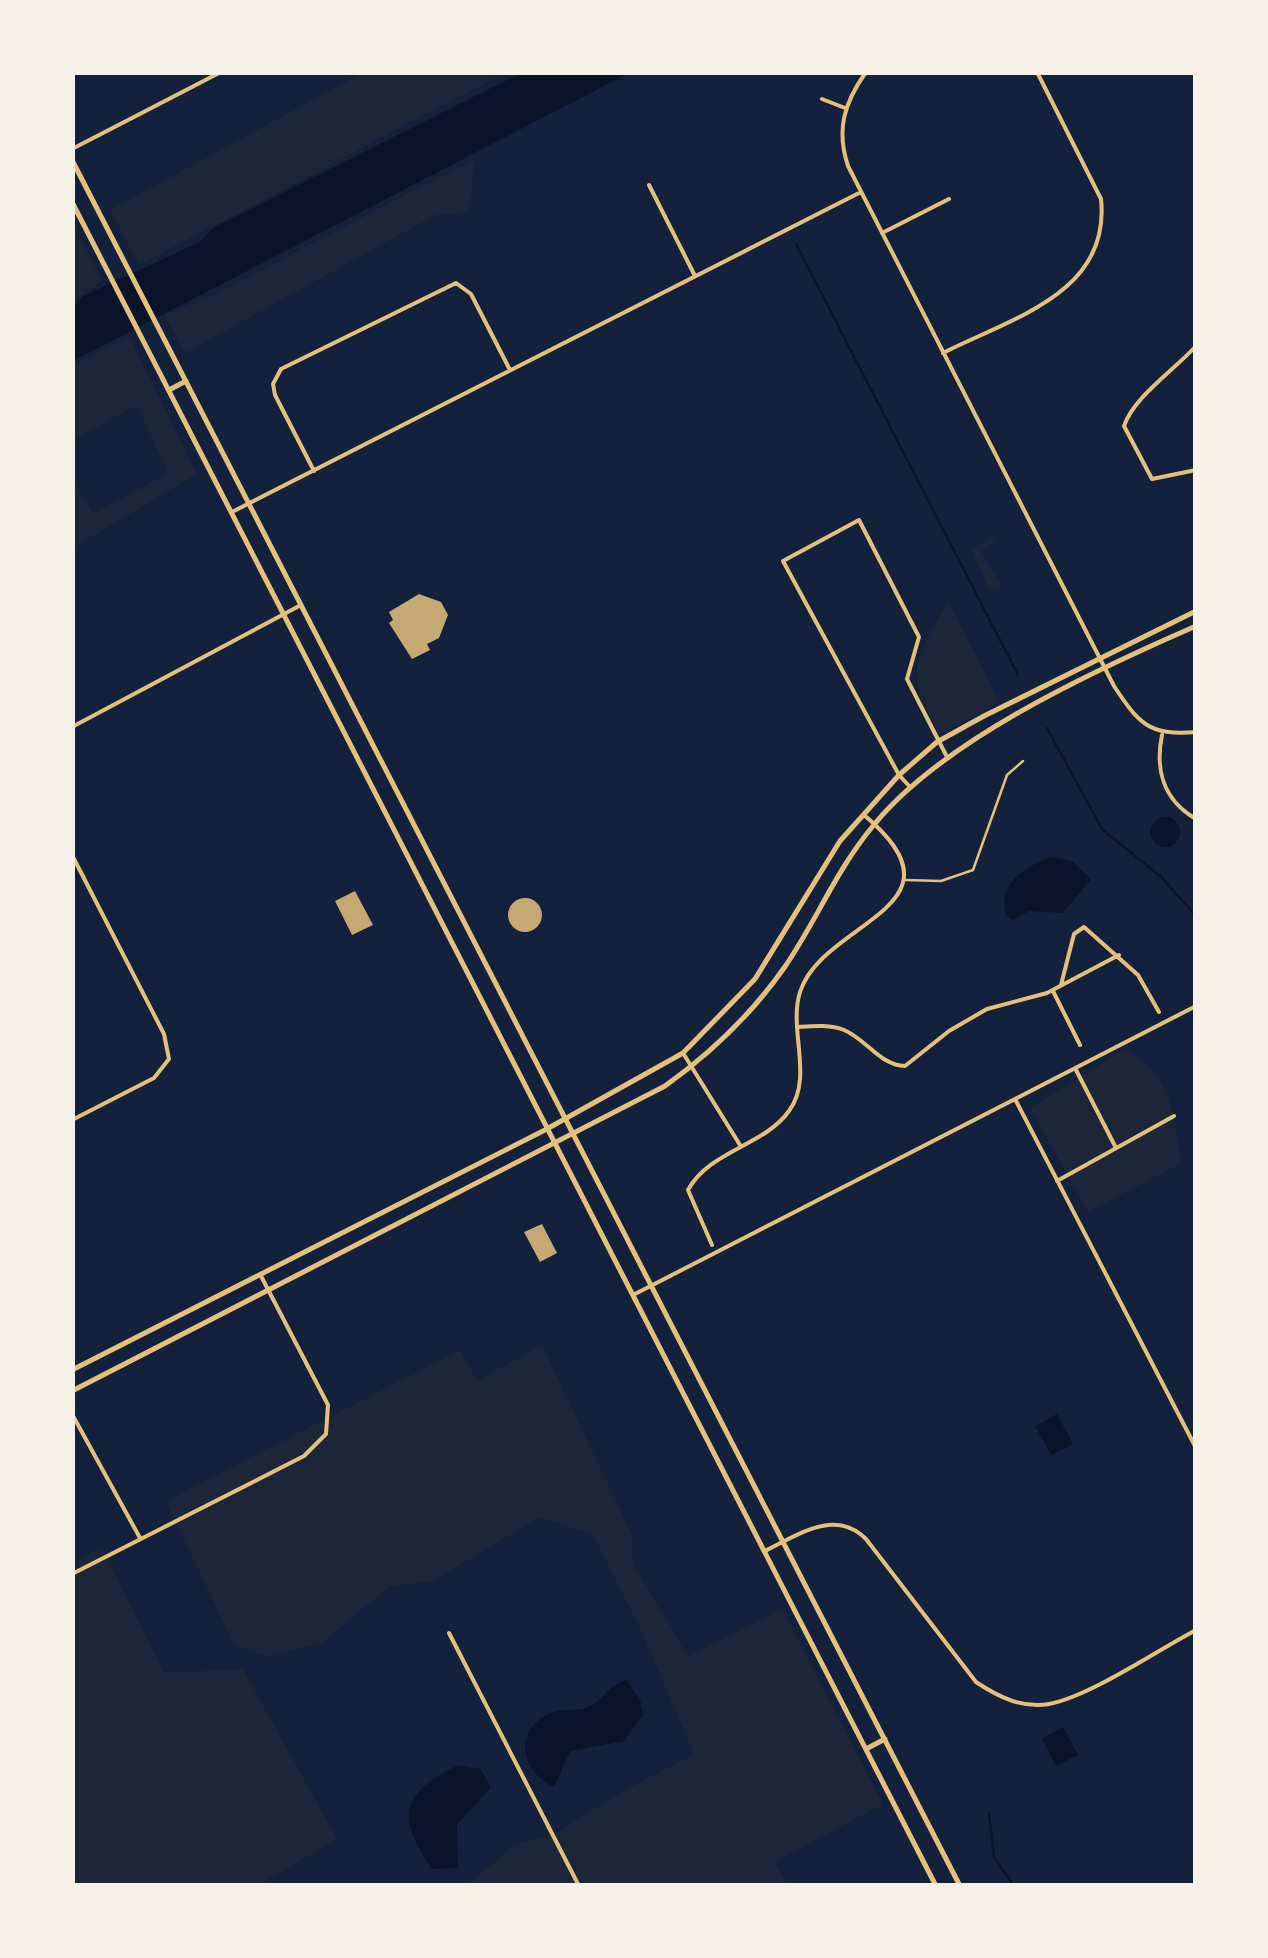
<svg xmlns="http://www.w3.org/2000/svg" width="1268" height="1958" font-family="'DM Sans',sans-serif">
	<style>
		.green { fill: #1d2539 }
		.water { fill: #0b132b }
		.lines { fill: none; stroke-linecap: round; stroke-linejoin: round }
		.stream { stroke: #0b132b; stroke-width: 2.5 }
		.building { fill: #c6a872 }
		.service { stroke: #e5c07b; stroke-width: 2.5 }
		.minor { stroke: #e5c07b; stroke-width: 4 }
		.tertiary { stroke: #e5c07b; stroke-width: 5 }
		.secondary { stroke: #e5c07b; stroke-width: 5 }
	</style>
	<rect width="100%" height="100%" fill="#14213d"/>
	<path class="green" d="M362,73H505L139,265L110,210Z
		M474,159L470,212L435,215L185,353L165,315L221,291Z
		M73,223L102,281L73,301L72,223Z
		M129,336L197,474L73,548V479L93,514L168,473L137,405L73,440V366Z
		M995,534L998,541L980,550L1002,586L990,591L971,551Z
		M948,601L1000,702L939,735C905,670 913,663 948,601Z
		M1125,1049C1176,1077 1171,1113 1182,1163L1088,1212L1030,1108Z
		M542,1345L632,1535L633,1564L688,1656L782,1609L883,1804L775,1862L788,1885H460L474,1880L514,1845L553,1835L618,1794L694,1754L640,1628L593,1535L539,1517L433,1581L389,1587L323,1642L269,1657L234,1645L166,1501L460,1350L477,1381Z
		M102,1548L164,1673L243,1669L337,1839L258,1885L73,1886V1574L81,1570L77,1560Z"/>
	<path class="water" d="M521,73H629L73,361V306L83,296L200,242L214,227Z
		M1150 832a15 15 0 1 1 30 0a15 15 0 1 1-30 0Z
		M1051,857L1072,861L1091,879L1063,913L1029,911L1013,920L1007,916C995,885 1026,866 1051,857Z
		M1057,1414L1073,1444L1051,1455L1035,1426Z
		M626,1680L640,1699L643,1715L624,1741L570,1751L554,1787C515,1768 515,1723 557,1711C570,1708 583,1713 595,1703C608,1693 609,1686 626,1680Z
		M1063,1727L1078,1755L1056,1766L1042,1738Z
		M459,1765L481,1769L491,1788L457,1824L458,1868L432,1869C395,1817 402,1791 459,1765Z"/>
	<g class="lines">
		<path class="stream" d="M796,244L1018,675
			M1047,728L1102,829L1161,877L1196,916
			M989,1813L994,1857L1014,1886"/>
	</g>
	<path class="building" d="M419,594L441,602L448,615L439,638L427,644L430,650L412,659L389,623L393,620L389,612Z
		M355,891L373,925L352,935L335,901Z
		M508 915a17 17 0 1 1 34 0a17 17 0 1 1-34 0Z
		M542,1224L557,1253L540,1262L524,1232Z"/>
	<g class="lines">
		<path class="service" d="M905,880L941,881L973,870L1007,775L1023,761"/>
		<path class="minor" d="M866,72C844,103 836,130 848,166L1114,686C1139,724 1149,736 1196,732
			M822,99L845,108
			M72,149L221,72
			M649,185L695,276
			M882,233L949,199
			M1196,346C1173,371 1134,397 1124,426L1152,479L1196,470
			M943,353C1012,318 1111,293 1101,199L1037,72
			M314,471L275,395L273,384L281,369L456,283L471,294L510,370
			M232,512L861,192
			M72,727L301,605
			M1162,735C1155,769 1163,800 1196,819
			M910,787L899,775L783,561L859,520L919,637L907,679L947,757
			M72,855L164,1034L169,1059L154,1078L72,1120
			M1061,985L1074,934L1084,927L1138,975L1159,1012
			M1053,991L1080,1045
			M797,1027C812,1026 830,1024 844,1030C866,1039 881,1066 905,1066L949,1031L987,1009L1047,993L1119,955
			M683,1053L740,1145
			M1075,1068L1116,1148
			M1015,1099L1196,1448
			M1057,1181L1174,1116
			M712,1245L688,1190C709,1151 764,1146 789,1111C814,1077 788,1030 800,992C823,920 975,908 864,815
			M635,1294L1196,1006
			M72,1414L140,1538
			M765,1551C798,1535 835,1508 866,1539L976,1682C997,1696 1022,1709 1049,1704C1089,1697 1158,1650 1196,1630
			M72,1574L304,1456L326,1434L328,1405L261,1276
			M449,1633L579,1886"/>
		<path class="tertiary" d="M72,1370L545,1130L683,1053L755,979L840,841L899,775L937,742L984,716L1196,611
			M72,1391L665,1086C711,1053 751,1015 784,968C816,922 836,870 873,826C941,741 1095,670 1196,626"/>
		<path class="secondary" d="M72,160L960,1886
			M72,202L936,1886
			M169,390L186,381
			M866,1749L885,1739"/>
	</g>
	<rect width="1268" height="1958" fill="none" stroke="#f6f1e7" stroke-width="150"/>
</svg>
